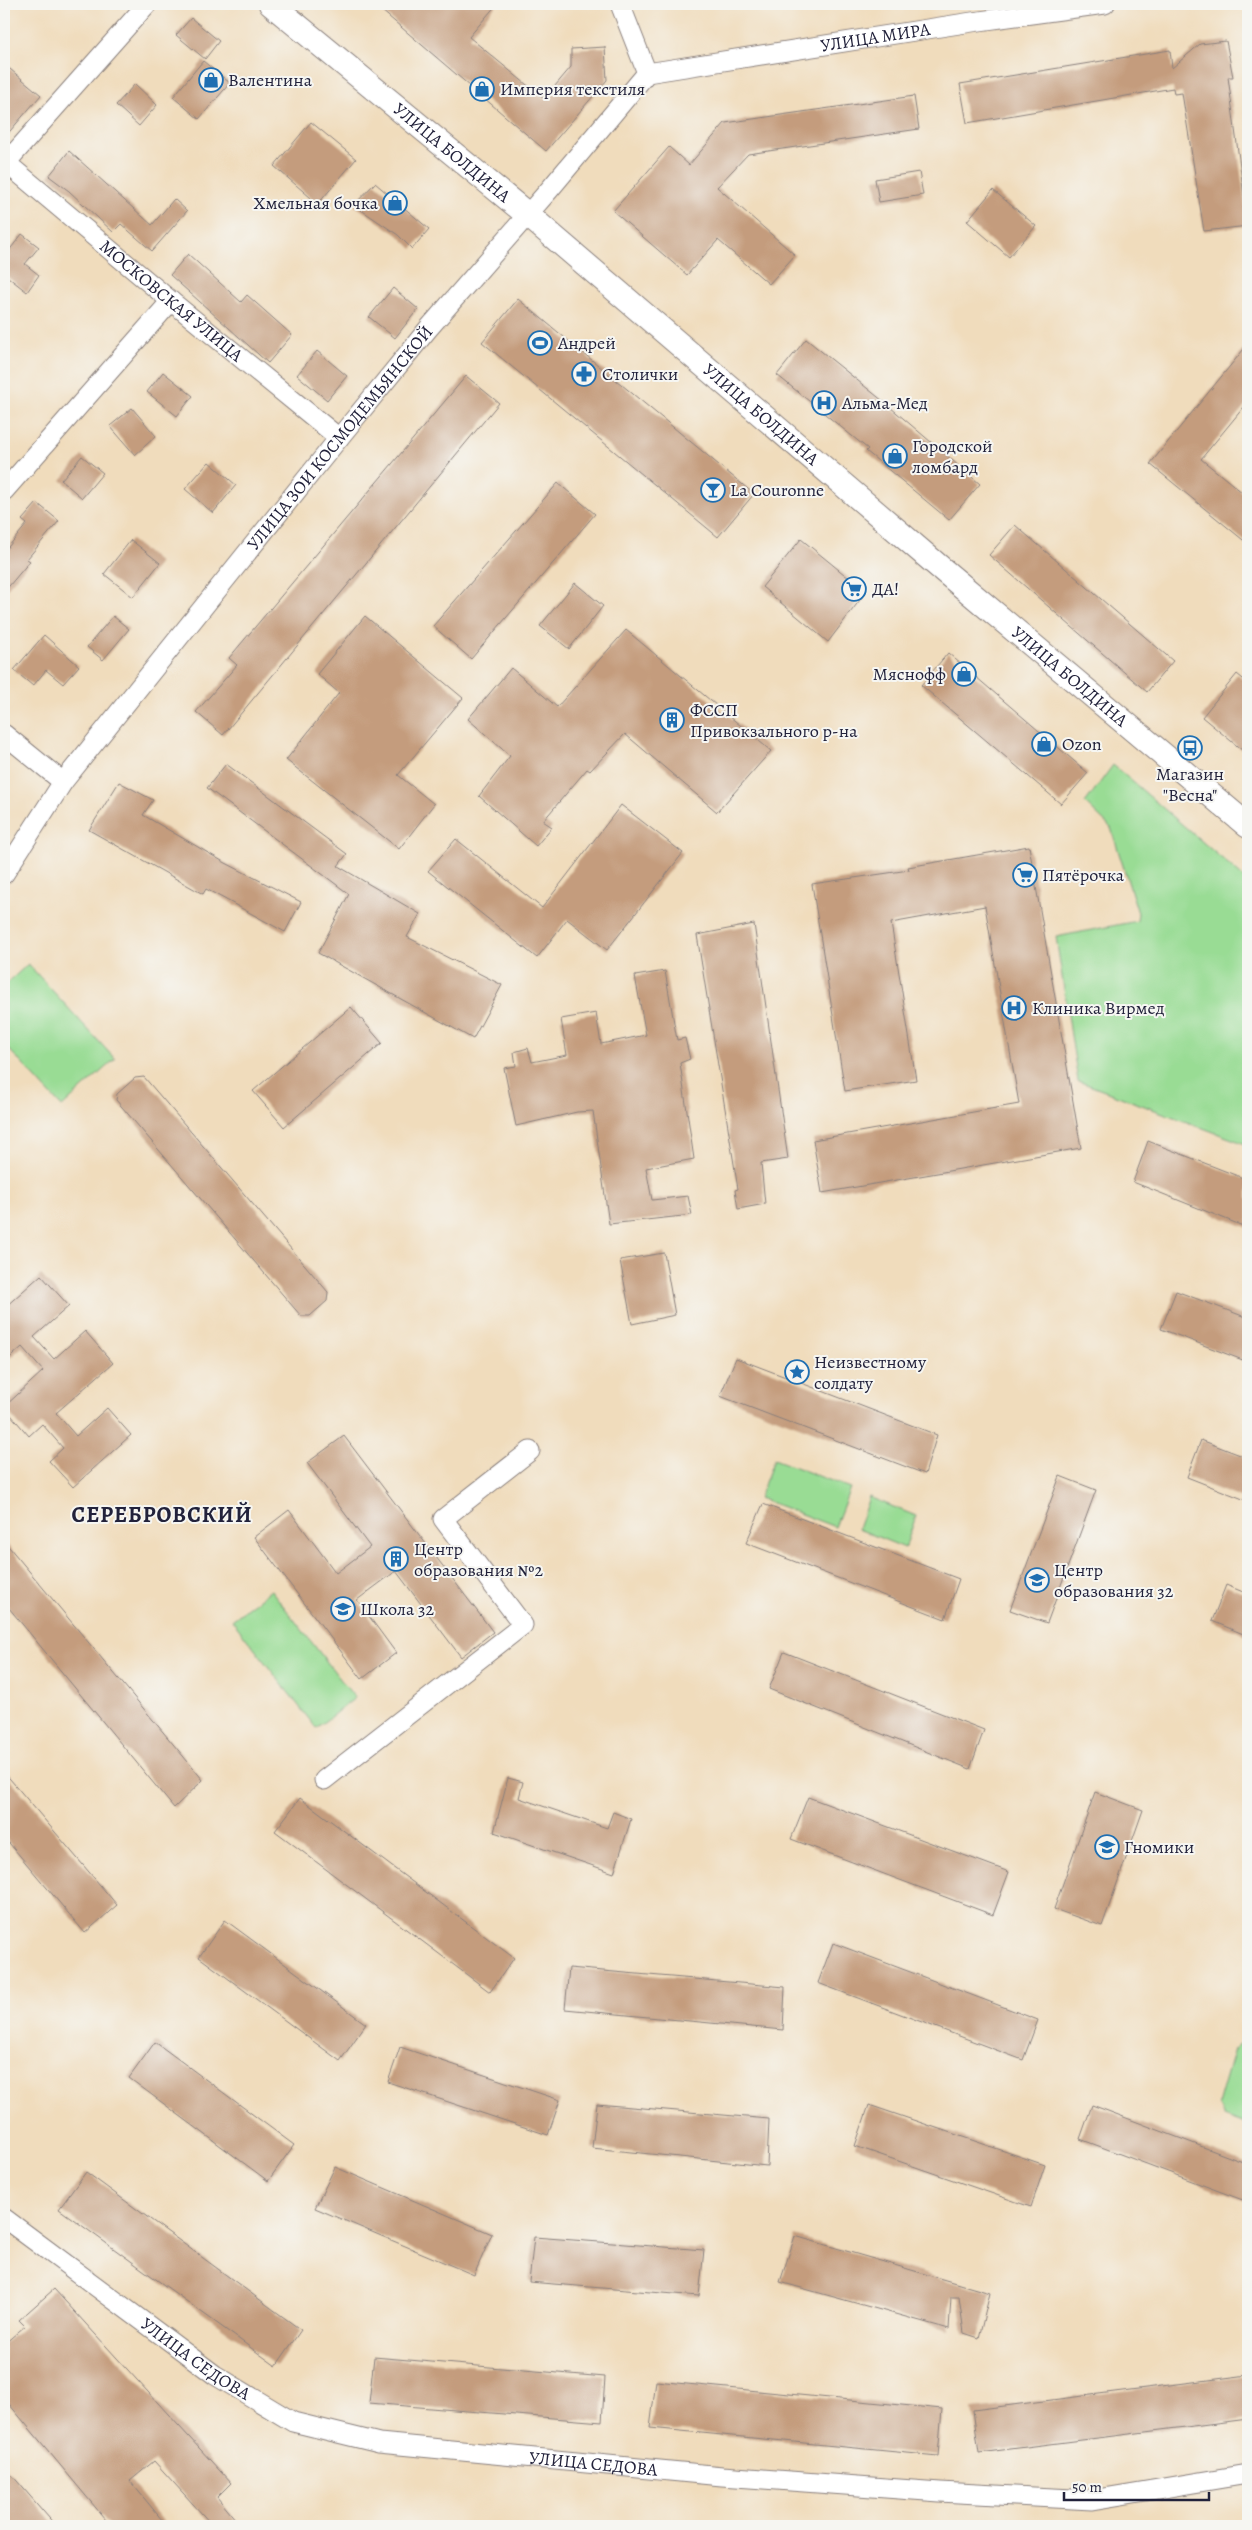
<svg xmlns="http://www.w3.org/2000/svg" width="1252" height="2530" font-family="Alegreya,serif">
	<style>
		.green { fill: #99dc94; stroke: #5e7f68 }
		.building { fill: #c49c7d }
		.lines { fill: none; stroke-linecap: round; stroke-linejoin: round }
		.minor-casing { stroke: #897f7c; stroke-width: 21 }
		.major-casing { stroke: #897f7c; stroke-width: 26 }
		.minor { stroke: #fff; stroke-width: 19 }
		.major { stroke: #fff; stroke-width: 24 }
		.labels { text-anchor: middle; stroke-width: 4; stroke-linejoin: round; paint-order: stroke }
		.street-label { font-size: 18px; fill: #22223b; stroke: #f6f6f2 }
		.poi-label { font-size: 18px; fill: #22223b; stroke: #f6f6f2; text-anchor: start }
		.district-label { font-size: 22px; font-weight: bold; letter-spacing: 1px; fill: #22223b; stroke: #f6f6f2 }
	</style>
	<rect width="100%" height="100%" fill="#f6f6f2"/>
	<filter id="ink" filterUnits="userSpaceOnUse"><feTurbulence type="fractalNoise" baseFrequency=".02" numOctaves="2"/><feDisplacementMap in="SourceGraphic" scale="10" xChannelSelector="R" yChannelSelector="G"/><feConvolveMatrix kernelMatrix="1 2 1 2 8 2 1 2 1" color-interpolation-filters="sRGB"/></filter>
	<filter id="wash" filterUnits="userSpaceOnUse"><feTurbulence type="fractalNoise" baseFrequency=".0096" numOctaves="4" result="noise"/><feDisplacementMap in="SourceGraphic" scale="20" xChannelSelector="R" yChannelSelector="G"/><feGaussianBlur stdDeviation="1.12" result="paint"/><feColorMatrix in="noise" values="0 0 0 0 0 0 0 0 0 0 0 0 0 0 0 0 0 1.4 0 .05"/><feComposite in="paint" operator="in"/></filter>
	<g filter="url(#wash)">
		<rect width="100%" height="100%" fill="#f0dcbc"/>
		<path class="green" d="M1113,765L1248,881V1145L1078,1081L1056,937L1137,921L1138,913L1111,828L1085,803Z
			M28,964L115,1059L62,1107L4,1044V986Z
			M774,1459L850,1488L835,1527L759,1498Z
			M869,1497L916,1516L905,1548L858,1529Z
			M271,1590L355,1698L316,1728L232,1620Z
			M1248,2037V2125L1224,2116L1218,2105L1234,2049Z"/>
		<g id="blocks">
			<path class="building" d="M374,4H497L469,37L544,99L571,67V49L605,47L607,80L546,151Z
				M191,18L219,41L205,59L176,35Z
				M1226,41L1233,77H1228L1248,226L1204,231L1182,93L1174,94L1173,88L967,123L960,84L1170,50L1172,68L1200,44Z
				M203,61L230,83L199,119L173,97Z
				M4,64L41,95L4,138Z
				M135,84L157,105L139,126L116,105Z
				M914,96L919,129L748,154L717,187L795,255L769,284L718,240L687,275L613,211L669,147L689,165L725,123Z
				M311,122L356,159L318,204L274,166Z
				M69,151L152,225L174,199L187,211L152,251L121,224L113,232L69,191L49,176Z
				M919,172L923,195L879,202L875,179Z
				M375,183L429,229L412,249L398,235L354,205Z
				M993,190L1036,226L1009,257L967,221Z
				M22,234L39,247L25,264L39,275L27,292L4,274V257Z
				M188,254L241,302L247,295L292,335L268,363L170,275Z
				M393,288L418,309L395,338L369,317Z
				M518,299L754,494L718,537L482,342Z
				M806,339L883,401L980,484L949,520L866,451L868,449L777,375Z
				M1248,344V402L1201,459L1248,497V544L1150,464Z
				M317,351L347,376L327,400L297,375Z
				M163,372L193,396L177,416L147,392Z
				M466,376L499,403L223,735L196,712L237,665L229,658Z
				M132,408L156,436L135,455L110,426Z
				M82,456L103,473L82,498L61,480Z
				M209,462L236,485L213,513L185,489Z
				M558,483L595,514L471,659L433,626Z
				M37,503L59,521L27,559L30,561L4,592V552L27,524L22,520Z
				M1015,525L1173,661L1147,692L989,555Z
				M801,539L866,592L828,642L762,587Z
				M131,540L160,563L133,597L104,574Z
				M575,583L603,606L569,649L540,626Z
				M113,616L129,629L103,660L87,647Z
				M365,616L463,698L398,775L434,804L399,849L286,760L339,693L317,674Z
				M626,630L771,751L717,812L625,734L590,771L587,769L543,821L552,827L536,846L479,796L510,756L468,719L511,668L557,707Z
				M44,635L79,666L63,684L46,670L33,686L14,670Z
				M948,653L1088,773L1061,804L921,685Z
				M1237,674L1248,683V755L1202,717Z
				M226,764L347,854L338,866L420,914L407,937L502,985L473,1039L318,953L349,894L207,788Z
				M119,782L153,800L143,815L222,861L301,902L285,932L206,889L203,894L89,830Z
				M621,805L683,853L607,950L567,919L537,958L428,871L456,839L542,908Z
				M1029,846L1081,1148L822,1193L813,1140L1019,1104L985,906L891,923L916,1080L845,1091L812,884L909,870L908,867Z
				M754,924L788,1159L761,1163L765,1204L738,1209L735,1190L738,1189L697,935Z
				M665,971L677,1040L685,1038L690,1059L680,1063L694,1159L646,1168L652,1200L688,1196L692,1215L609,1224L593,1111L577,1112L516,1126L504,1068L516,1066L514,1052L528,1048L532,1062L567,1055L561,1019L596,1013L601,1044L646,1035L635,976Z
				M351,1007L382,1043L284,1127L253,1091Z
				M144,1077L328,1292L327,1301L310,1316H301L116,1100L117,1094L135,1078Z
				M1148,1141L1248,1180V1228L1133,1182Z
				M664,1253L675,1315L632,1324L620,1260Z
				M41,1275L69,1306L34,1337L54,1359L85,1331L113,1363L56,1413L76,1436L107,1408L131,1435L73,1487L49,1461L63,1448L42,1424L29,1436L4,1407L43,1371L22,1347L4,1363V1308Z
				M1176,1291L1248,1318V1362L1161,1329Z
				M736,1358L937,1435L925,1474L720,1396Z
				M344,1436L493,1632L461,1657L396,1571L357,1600L396,1653L362,1679L254,1537L289,1510L336,1573L370,1547L307,1463Z
				M1201,1440L1248,1458V1501L1187,1477Z
				M1060,1476L1096,1490L1047,1623L1010,1610Z
				M763,1504L959,1579L945,1619L746,1543Z
				M4,1541L203,1780L174,1808L4,1602Z
				M1226,1585L1248,1594V1636L1212,1621Z
				M784,1652L984,1730L970,1769L769,1689Z
				M4,1772L117,1905L85,1933L4,1837Z
				M508,1778L523,1782L519,1798L607,1828L613,1812L631,1819L614,1873L494,1832Z
				M1095,1792L1143,1810L1102,1926L1054,1909Z
				M808,1797L1009,1872L993,1915L791,1839Z
				M300,1798L514,1958L490,1992L275,1831Z
				M225,1920L366,2024L340,2061L199,1957Z
				M833,1943L1038,2020L1023,2060L818,1983Z
				M569,1968L785,1987L783,2030L565,2009Z
				M155,2042L294,2145L268,2181L129,2078Z
				M400,2047L560,2100L548,2135L388,2082Z
				M597,2104L769,2119L767,2166L592,2148Z
				M869,2105L1045,2165L1031,2207L855,2146Z
				M1092,2105L1248,2164V2202L1080,2139Z
				M335,2167L492,2234L474,2275L315,2208Z
				M86,2172L301,2330L276,2366L59,2209Z
				M795,2236L990,2293L979,2338L964,2333L959,2297H951L949,2329L780,2282Z
				M534,2237L704,2250L699,2296L529,2282Z
				M54,2289L231,2483L217,2497L241,2526H213L154,2461L130,2481L167,2526H111L4,2398V2344L25,2326L19,2320Z
				M374,2357L605,2377L602,2422L369,2403Z
				M1248,2375V2419L979,2453L973,2410Z
				M656,2381L942,2409L938,2456L650,2428Z
				M4,2466L56,2526H4Z"/>
		</g>
	</g>
	<g filter="url(#ink)">
		<use href="#blocks" fill-opacity="0" stroke="#897f7c" stroke-width="1"/>
		<g class="lines">
			<g class="minor-casing">
				<g id="minor">
					<path d="M620,4L647,73"/>
					<path id="s1" d="M647,73L972,22L1105,4"/>
					<path id="s2" d="M4,161L171,301L339,438"/>
					<path d="M4,165L147,4"/>
					<path d="M4,491L171,301"/>
					<path d="M4,734L63,782"/>
					<path id="s3" d="M4,874L63,782L339,438L428,329L550,189L647,73"/>
					<path d="M324,1780L523,1625L443,1519L530,1451"/>
					<path id="s4" d="M4,2218L215,2375L293,2422L379,2443L722,2476L940,2492L1092,2500L1248,2474"/>
				</g>
			</g>
			<g class="major-casing">
				<g id="major">
					<path id="s5" d="M271,4L528,215L943,570L1248,826"/>
				</g>
			</g>
			<use href="#minor" class="minor"/>
			<use href="#major" class="major"/>
		</g>
	</g>
	<defs>
		<g id="shop-ring" transform="scale(1.25)"><circle r="9.5" fill="#f6f6f2" stroke="#1f6fb2" stroke-width="1.5"/><path d="M-5-2.5h2.3a2.7 3.5 0 0 1 5.4 0H5L5.5 6h-11ZM-1.5-2.5h3a1.5 2.3 0 0 0-3 0Z" fill="#1f6fb2"/></g>
		<g id="stadium-ring" transform="scale(1.25)"><circle r="9.5" fill="#f6f6f2" stroke="#1f6fb2" stroke-width="1.5"/><path d="M0-5a6.5 5 0 1 0 0 10a6.5 5 0 1 0 0-10ZM-3.5-1.8h7v3.6h-7Z" fill="#1f6fb2"/></g>
		<g id="pharmacy-ring" transform="scale(1.25)"><circle r="9.5" fill="#f6f6f2" stroke="#1f6fb2" stroke-width="1.5"/><path d="M-2-6h4v4h4v4h-4v4h-4v-4h-4v-4h4Z" fill="#1f6fb2"/></g>
		<g id="hospital-ring" transform="scale(1.25)"><circle r="9.5" fill="#f6f6f2" stroke="#1f6fb2" stroke-width="1.5"/><path d="M-5-5h3v3.5h4V-5h3V5h-3V1.5h-4V5h-3Z" fill="#1f6fb2"/></g>
		<g id="bar-ring" transform="scale(1.25)"><circle r="9.5" fill="#f6f6f2" stroke="#1f6fb2" stroke-width="1.5"/><path d="M-6-5H6L.8 .8V4.5H3.5V6h-7V4.5H-.8V.8Z" fill="#1f6fb2"/></g>
		<g id="supermarket-ring" transform="scale(1.25)"><circle r="9.5" fill="#f6f6f2" stroke="#1f6fb2" stroke-width="1.5"/><path d="M-6-5.5h2.5l.6 2H6L4.5 2H-2.5L-4.4-4H-6ZM-1.5 3.2a1.3 1.3 0 1 0 .1 0ZM3 3.2a1.3 1.3 0 1 0 .1 0Z" fill="#1f6fb2"/></g>
		<g id="building-ring" transform="scale(1.25)"><circle r="9.5" fill="#f6f6f2" stroke="#1f6fb2" stroke-width="1.5"/><path d="M-4-6H4V6H1V3H-1V6H-4ZM-2.5-4.3h1.7v1.8h-1.7ZM.8-4.3h1.7v1.8H.8ZM-2.5-1h1.7V.8h-1.7ZM.8-1h1.7V.8H.8Z" fill="#1f6fb2"/></g>
		<g id="bus-ring" transform="scale(1.25)"><circle r="9.5" fill="#f6f6f2" stroke="#1f6fb2" stroke-width="1.5"/><path d="M-5-6H5V4H4V6H2V4H-2V6H-4V4H-5ZM-3.5-4V0h7V-4ZM-3.5 1.2v1.5H-2V1.2ZM2 1.2v1.5H3.5V1.2Z" fill="#1f6fb2"/></g>
		<g id="sight-ring" transform="scale(1.25)"><circle r="9.5" fill="#f6f6f2" stroke="#1f6fb2" stroke-width="1.5"/><path d="M0-6L1.8-2.2L6-1.7L2.9 1.2L3.7 5.4L0 3.3L-3.7 5.4L-2.9 1.2L-6-1.7L-1.8-2.2Z" fill="#1f6fb2"/></g>
		<g id="school-ring" transform="scale(1.25)"><circle r="9.5" fill="#f6f6f2" stroke="#1f6fb2" stroke-width="1.5"/><path d="M0-5L7-2L0 1L-7-2ZM-4 1L0 2.5L4 1V4Q0 6-4 4Z" fill="#1f6fb2"/></g>
	</defs>
	<g fill-rule="evenodd">
		<use href="#shop-ring" x="211" y="80"/>
		<use href="#shop-ring" x="482" y="89"/>
		<use href="#shop-ring" x="395" y="203"/>
		<use href="#stadium-ring" x="540" y="343"/>
		<use href="#pharmacy-ring" x="584" y="374"/>
		<use href="#hospital-ring" x="824" y="403"/>
		<use href="#shop-ring" x="895" y="456"/>
		<use href="#bar-ring" x="713" y="490"/>
		<use href="#supermarket-ring" x="854" y="589"/>
		<use href="#shop-ring" x="964" y="674"/>
		<use href="#building-ring" x="672" y="720"/>
		<use href="#shop-ring" x="1044" y="744"/>
		<use href="#bus-ring" x="1190" y="748"/>
		<use href="#supermarket-ring" x="1025" y="875"/>
		<use href="#hospital-ring" x="1014" y="1008"/>
		<use href="#sight-ring" x="797" y="1372"/>
		<use href="#building-ring" x="396" y="1559"/>
		<use href="#school-ring" x="1037" y="1580"/>
		<use href="#school-ring" x="343" y="1609"/>
		<use href="#school-ring" x="1107" y="1847"/>
	</g>
	<g class="labels">
		<g class="street-label">
			<text dy="6" stroke="none"><textPath href="#s1" startOffset="231">УЛИЦА МИРА</textPath></text>
			<text dy="6" stroke="none"><textPath href="#s5" startOffset="234">УЛИЦА БОЛДИНА</textPath></text>
			<text dy="6" stroke="none"><textPath href="#s2" startOffset="218">МОСКОВСКАЯ УЛИЦА</textPath></text>
			<text dy="6" stroke="none"><textPath href="#s5" startOffset="639">УЛИЦА БОЛДИНА</textPath></text>
			<text dy="6" stroke="none"><textPath href="#s3" startOffset="551">УЛИЦА ЗОИ КОСМОДЕМЬЯНСКОЙ</textPath></text>
			<text dy="6" stroke="none"><textPath href="#s5" startOffset="1044">УЛИЦА БОЛДИНА</textPath></text>
			<text dy="6" stroke="none"><textPath href="#s4" startOffset="238">УЛИЦА СЕДОВА</textPath></text>
			<text dy="6" stroke="none"><textPath href="#s4" startOffset="658">УЛИЦА СЕДОВА</textPath></text>
		</g>
		<g class="poi-label">
			<text x="228" y="86">Валентина</text>
			<text x="500" y="95">Империя текстиля</text>
			<text x="378" y="209" text-anchor="end">Хмельная бочка</text>
			<text x="558" y="349">Андрей</text>
			<text x="602" y="380">Столички</text>
			<text x="842" y="409">Альма-Мед</text>
			<text x="912" y="452">Городской<tspan x="912" dy="21">ломбард</tspan></text>
			<text x="730" y="496">La Couronne</text>
			<text x="872" y="595">ДА!</text>
			<text x="946" y="680" text-anchor="end">Мяснофф</text>
			<text x="690" y="716">ФССП<tspan x="690" dy="21">Привокзального р-на</tspan></text>
			<text x="1062" y="750">Ozon</text>
			<text x="1190" y="780" text-anchor="middle">Магазин<tspan x="1190" dy="21">"Весна"</tspan></text>
			<text x="1042" y="881">Пятёрочка</text>
			<text x="1032" y="1014">Клиника Вирмед</text>
			<text x="814" y="1368">Неизвестному<tspan x="814" dy="21">солдату</tspan></text>
			<text x="414" y="1555">Центр<tspan x="414" dy="21">образования №2</tspan></text>
			<text x="1054" y="1576">Центр<tspan x="1054" dy="21">образования 32</tspan></text>
			<text x="360" y="1615">Школа 32</text>
			<text x="1124" y="1853">Гномики</text>
		</g>
		<g class="district-label">
			<text x="162" y="1522">СЕРЕБРОВСКИЙ</text>
		</g>
	</g>
	<rect width="1252" height="2530" fill="none" stroke="#f6f6f2" stroke-width="20"/>
	<path d="M1064 2492v8h145v-8" fill="none" stroke="#22223b" stroke-width="2.5"/>
	<text x="1072" y="2492" font-size="15" fill="#22223b" stroke="#f6f6f2" stroke-width="4" paint-order="stroke">50 m</text>
</svg>
